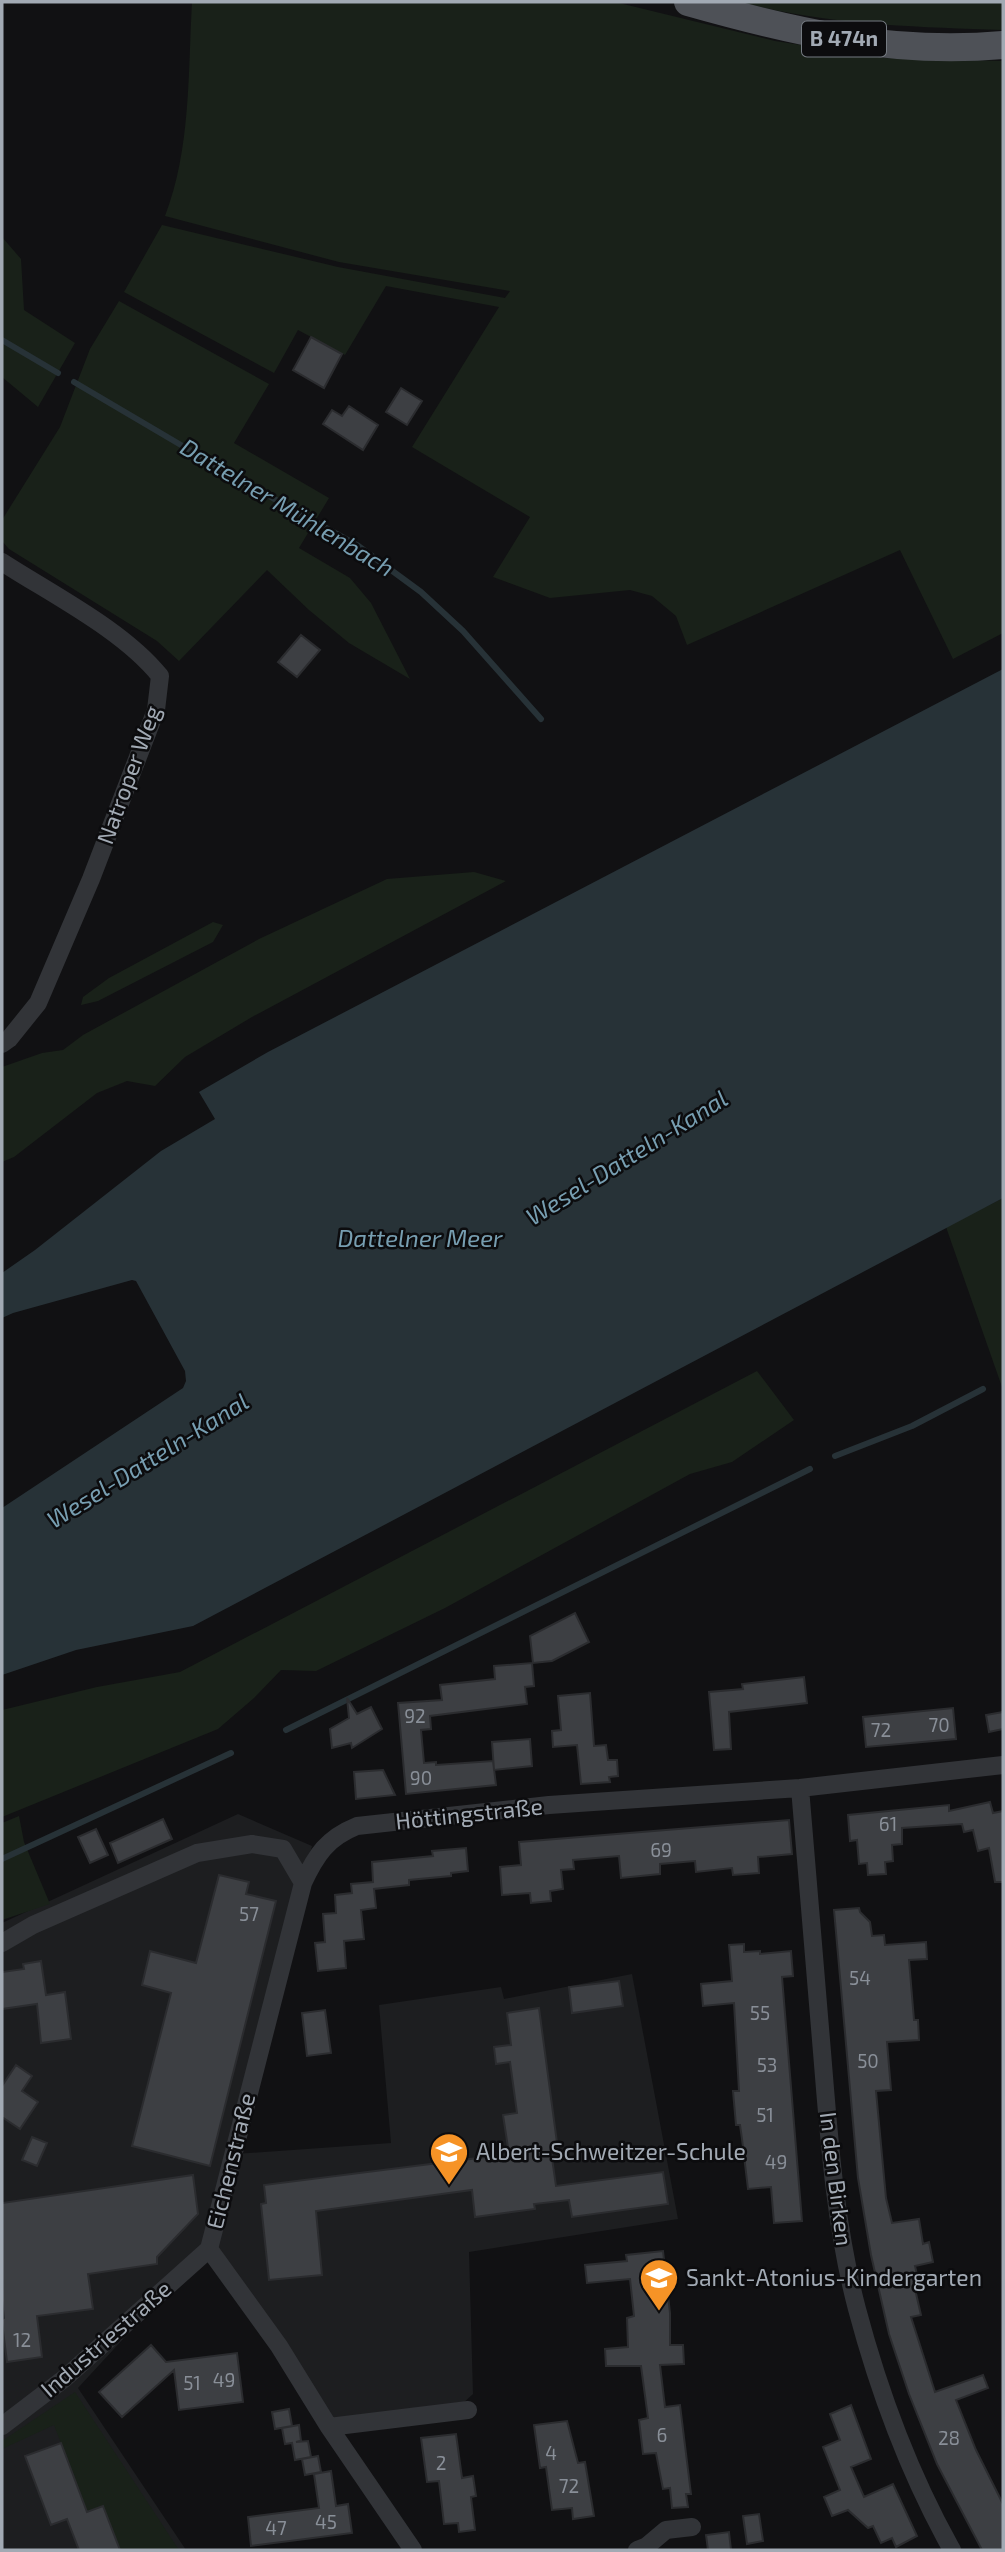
<svg xmlns="http://www.w3.org/2000/svg" width="1005" height="2552" font-family="'Exo 2',sans-serif">
	<style>
		.built { fill: #1d1e20 }
		.green { fill: #192119 }
		.water { fill: #273237 }
		.lines { fill: none; stroke-linecap: round; stroke-linejoin: round }
		.stream { stroke: #273237; stroke-width: 6 }
		.building { fill: #3d3f43; stroke: #2b2c2f; stroke-width: 2 }
		.street { stroke: #323438; stroke-width: 18 }
		.primary { stroke: #4e5157; stroke-width: 28 }
		.labels { text-anchor: middle; stroke-width: 5; stroke-linejoin: round; paint-order: stroke }
		.number-label { font-size: 19px; fill: #898f98 }
		.shield { fill: #0c0c0e; stroke: #757b82; stroke-width: 2 }
		.shield-label { font-size: 21px; font-weight: bold; fill: #a2aab4 }
		.street-label { font-size: 23px; fill: #a2aab4; stroke: #0c0c0e }
		.poi-label { font-size: 23px; fill: #a2aab4; stroke: #0c0c0e; text-anchor: start }
		.water-label { font-size: 24px; font-style: italic; fill: #779eb1; stroke: #0c0c0e }
	</style>
	<rect width="100%" height="100%" fill="#111113"/>
	<path class="built" d="M238,1814L312,1846L206,2249L78,2388L186,2550H2V1923Z
		M632,1974L678,2219L469,2252L473,2394L460,2406L330,2423L210,2249L235,2154L391,2143L379,2005L501,1987L504,1999Z"/>
	<path class="green" d="M192,2H615L775,41L886,58L1003,61V633L953,659L900,550L687,645L676,616L652,596L630,590L550,598L493,577L530,517L412,447L499,307L386,286L345,355L298,330L274,373L124,292L162,225L338,267L505,298L510,291L339,262L165,216C191,149 188,73 192,2Z
		M741,2H1003V30C916,27 826,25 741,2Z
		M2,237L21,259L24,310L75,343L38,407L2,377Z
		M119,301L269,384L234,443L329,498L299,548L350,578L371,603L410,679L349,643L309,610L267,570L179,661L157,641L9,549L2,541V520L60,427L90,349Z
		M474,872L506,881L252,1017L185,1057L155,1086L127,1081L97,1093L14,1157L2,1162V1067L42,1053L63,1050L83,1035L259,939L387,879Z
		M213,922L223,925L213,942L98,1001L81,1005L83,997L109,978Z
		M1003,1198V1386L1002,1387L946,1227Z
		M757,1371L794,1420L732,1462L690,1474L445,1608L316,1671L281,1670L254,1698L218,1729L2,1817V1710L97,1687L180,1672Z
		M19,1816L24,1842L50,1904L2,1920V1823Z
		M75,2392L179,2550H120L103,2506L87,2512L54,2425L2,2449V2441Z"/>
	<path class="water" d="M1003,669V1198L193,1626L76,1650L2,1675V1508L183,1388L186,1381L185,1371L136,1281L132,1280L13,1313L2,1318V1273L35,1250L161,1151L215,1119L199,1092L268,1052Z"/>
	<g class="lines">
		<path class="stream" d="M2,340L58,373
			M74,382L242,481L357,545L421,592L463,631L541,719
			M835,1456L912,1426L983,1389
			M286,1730L810,1469
			M2,1859L231,1753"/>
	</g>
	<path class="building" d="M311,337L342,354L324,388L293,370Z
		M401,388L422,401L407,425L386,412Z
		M349,406L378,425L363,450L323,424L332,410L342,416Z
		M301,635L320,650L297,677L278,662Z
		M575,1613L589,1642L552,1661L533,1663L530,1636Z
		M532,1663L534,1686L525,1687L527,1704L430,1716L431,1729L421,1730L424,1763L436,1762V1765L493,1761L496,1785L406,1794L398,1703L442,1700L440,1685L495,1679L494,1666Z
		M804,1677L807,1703L729,1712L731,1749L714,1750L709,1692L743,1689L742,1684Z
		M590,1693L594,1746L606,1745L608,1760H617L618,1776L609,1777L610,1782L581,1784L577,1745L553,1747L552,1731L561,1730L558,1696Z
		M347,1698L357,1714L371,1707L382,1729L352,1748L351,1743L332,1748L330,1729L349,1718Z
		M953,1708L956,1739L866,1747L863,1717Z
		M1003,1712V1729L989,1732L986,1715Z
		M530,1739L532,1766L494,1770L492,1742Z
		M383,1770L395,1795L356,1799L354,1772Z
		M990,1802L993,1813L1003,1811V1882H995L989,1848L978,1851L973,1830L964,1832L962,1824L902,1828V1844L892,1845L893,1861L885,1862L886,1874L868,1875L867,1863L859,1864L857,1840L850,1841L848,1815L949,1805V1811Z
		M163,1819L172,1839L118,1863L110,1843Z
		M789,1820L792,1854L758,1857L759,1873L733,1875L732,1868L696,1872L695,1861L660,1864V1874L621,1878L619,1856L573,1860L574,1869L561,1870L563,1889L550,1891L551,1901L531,1903L530,1893L502,1895L500,1867L521,1865L519,1842Z
		M96,1829L108,1855L90,1863L78,1837Z
		M466,1848L468,1871L451,1873V1876L409,1880V1885L374,1889L376,1908L361,1910L364,1939L344,1941L346,1968L318,1971L315,1943L325,1942L323,1914L336,1913L335,1895L352,1893L351,1884L373,1882L372,1862L433,1856L432,1851Z
		M219,1875L249,1882L246,1894L276,1901L210,2166L132,2146L171,1993L142,1985L150,1951L196,1963Z
		M859,1908L860,1912L870,1922L872,1936L884,1935L885,1945L926,1942L927,1959L909,1960L914,2020H918L919,2040L887,2042L891,2090L876,2091L886,2198L892,2223L919,2219L923,2244L929,2242L933,2262L915,2266L920,2288L915,2289L921,2315L911,2317L935,2392L983,2375L988,2388L956,2400L976,2450L1003,2504V2550H982L937,2464L909,2394L889,2334L871,2255L858,2178L834,1910Z
		M744,1944V1952L760,1951V1954L791,1951L793,1976L782,1977L802,2221L774,2223L771,2187L748,2189L742,2139L740,2125H736L733,2091H739L734,2003L703,2006L701,1984L732,1981L729,1945Z
		M41,1961L46,1995L65,1992L71,2039L41,2043L37,2004L2,2009V1972L24,1969L23,1964Z
		M619,1981L623,2006L572,2013L569,1987Z
		M539,2008L558,2150L551,2151L556,2186L663,2172L668,2204L572,2217L569,2200L534,2204L535,2209L475,2217L472,2190L316,2211L322,2275L269,2280L261,2204L266,2203L264,2185L509,2154L503,2115L517,2113L510,2062L496,2064L494,2047L511,2045L507,2013Z
		M325,2010L331,2053L307,2056L302,2013Z
		M16,2065L32,2076L22,2091L38,2102L20,2129L2,2117V2086Z
		M32,2137L47,2143L37,2166L22,2160Z
		M193,2175L198,2214L157,2257V2264L88,2274L93,2309L37,2316L42,2357L7,2362L2,2323V2319L4,2318L2,2301V2203Z
		M663,2251L670,2313V2345H683L684,2364L660,2365L665,2407L680,2405L691,2494H686L688,2507L672,2508L670,2488L663,2489L656,2453L643,2454L639,2420L648,2418L641,2366H606L605,2349L628,2347L627,2318L634,2316L630,2279L587,2283L585,2265L627,2261L626,2255Z
		M151,2345L166,2362L237,2353L243,2402L179,2410L174,2370L122,2417L99,2392Z
		M851,2405L871,2459L851,2467L864,2497L893,2484L917,2536L896,2547L892,2538L881,2543L873,2526L868,2528L848,2510L832,2516L824,2497L840,2490L823,2447L840,2440L830,2414Z
		M289,2409L292,2426L275,2429L272,2412Z
		M567,2421L578,2463L585,2462L594,2516L573,2519L572,2508L552,2510L546,2467L540,2468L534,2425Z
		M299,2425L301,2441L296,2442L308,2441L311,2457L295,2460L292,2443L285,2444L282,2428Z
		M456,2434L462,2478L473,2476L476,2496L471,2497L475,2530L459,2532L458,2523L444,2524L439,2481L427,2482L421,2438Z
		M61,2443L87,2512L103,2506L120,2550H79L67,2519L51,2525L25,2456Z
		M318,2456L321,2472L305,2475L302,2459Z
		M331,2471L336,2506L348,2504L352,2533L251,2546L248,2517L319,2508L314,2474Z
		M759,2514L763,2541L747,2544L743,2516Z
		M729,2532L731,2550H708L706,2535Z"/>
	<g class="lines">
		<path class="street" d="M2,562C53,595 123,630 160,676L156,710L91,879L38,1003L9,1039L2,1044
			M800,1788C807,1876 815,1964 822,2052C829,2138 835,2226 857,2309C879,2392 910,2475 952,2550
			M2,1943L33,1925L197,1853L252,1844L283,1849L303,1883
			M2,2426L65,2378L209,2249
			M329,2427L468,2410
			M413,2550L329,2427L279,2346L209,2249L303,1883C316,1855 327,1838 357,1826L549,1805L800,1788L1003,1765
			M637,2550L647,2546L666,2530L692,2527"/>
		<path class="primary" d="M688,2C794,32 892,55 1003,45"/>
	</g>
	<defs>
		<g id="school-pin" transform="scale(2.0125)"><path d="M0 17L-7.5 6A9.5 9.5 0 1 1 7.5 6Z" fill="#f69326" stroke="#0c0c0e"/><path d="M0-5L7-2L0 1L-7-2ZM-4 1L0 2.5L4 1V4Q0 6-4 4Z" fill="#fff"/></g>
	</defs>
	<g fill-rule="evenodd">
		<use href="#school-pin" x="449" y="2152"/>
		<use href="#school-pin" x="659" y="2278"/>
	</g>
	<g class="labels">
		<g class="number-label">
			<text x="415" y="1723">92</text>
			<text x="939" y="1732">70</text>
			<text x="881" y="1737">72</text>
			<text x="421" y="1785">90</text>
			<text x="888" y="1831">61</text>
			<text x="661" y="1857">69</text>
			<text x="249" y="1921">57</text>
			<text x="860" y="1985">54</text>
			<text x="760" y="2020">55</text>
			<text x="868" y="2068">50</text>
			<text x="767" y="2072">53</text>
			<text x="765" y="2122">51</text>
			<text x="776" y="2169">49</text>
			<text x="22" y="2347">12</text>
			<text x="224" y="2387">49</text>
			<text x="192" y="2390">51</text>
			<text x="662" y="2442">6</text>
			<text x="949" y="2445">28</text>
			<text x="551" y="2460">4</text>
			<text x="441" y="2470">2</text>
			<text x="569" y="2493">72</text>
			<text x="326" y="2529">45</text>
			<text x="276" y="2535">47</text>
		</g>
		<rect class="shield" x="802" y="21.5" width="84" height="35" rx="5"/>
		<g class="shield-label">
			<text x="844" y="46">B 474n</text>
		</g>
		<g class="street-label">
			<text transform="translate(129 775) rotate(-70)" y="8">Natroper Weg</text>
			<text transform="translate(469 1814) rotate(-6)" y="8">Höttingstraße</text>
			<text transform="translate(231 2161) rotate(-76)" y="8">Eichenstraße</text>
			<text transform="translate(836 2179) rotate(83)" y="8">In den Birken</text>
			<text transform="translate(106 2339) rotate(-41)" y="8">Industriestraße</text>
		</g>
		<g class="poi-label">
			<text x="476" y="2160">Albert-Schweitzer-Schule</text>
			<text x="686" y="2286">Sankt-Atonius-Kindergarten</text>
		</g>
		<g class="water-label">
			<text transform="translate(287 508) rotate(31)" y="8">Dattelner Mühlenbach</text>
			<text transform="translate(627 1158) rotate(-32)" y="8">Wesel-Datteln-Kanal</text>
			<text x="420" y="1247">Dattelner Meer</text>
			<text transform="translate(148 1461) rotate(-32)" y="8">Wesel-Datteln-Kanal</text>
		</g>
	</g>
	<rect width="1005" height="2552" fill="none" stroke="#a2aab4" stroke-width="7"/>
</svg>
